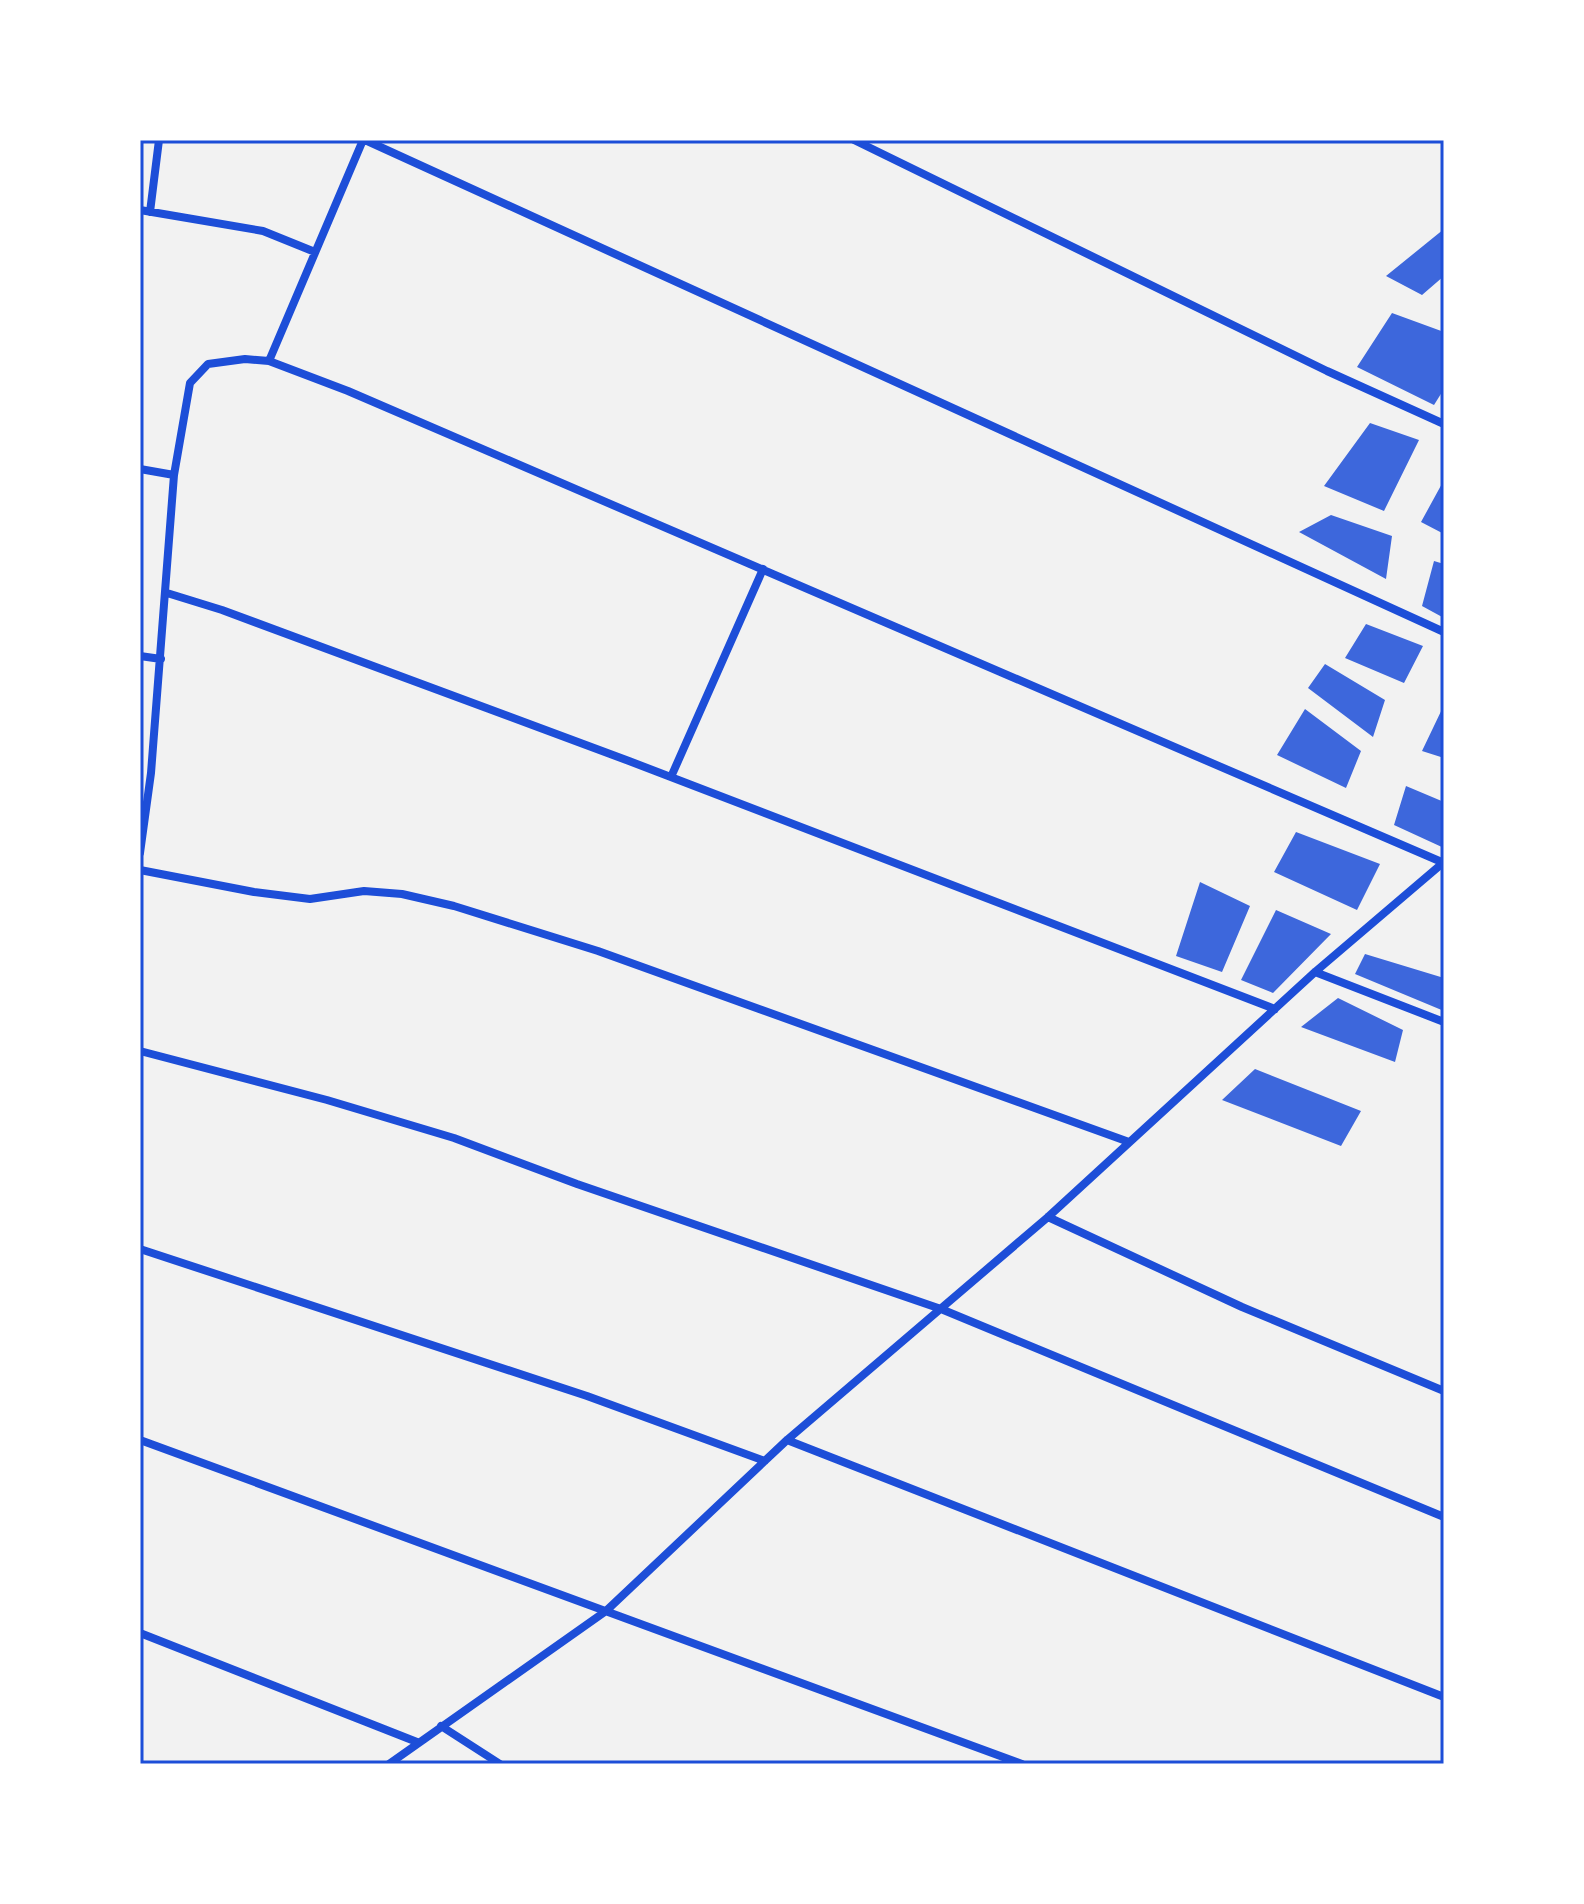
<svg xmlns="http://www.w3.org/2000/svg" width="1584" height="1904" font-family="Raleway,sans-serif">
	<style>
		.building { fill: #3d67dc }
		.lines { fill: none; stroke-linecap: round; stroke-linejoin: round }
		.minor { stroke: #1d4ed8; stroke-width: 8 }
		.neatline { fill: none; stroke: #1d4ed8; stroke-width: 3 }
	</style>
	<rect width="100%" height="100%" fill="#f2f2f2"/>
	<path class="building" d="M1444,229V276L1422,295L1386,276Z
		M1392,313L1444,332V389L1434,405L1357,367Z
		M1370,423L1419,440L1384,511L1324,486Z
		M1444,480V534L1421,522Z
		M1331,515L1392,536L1386,579L1299,532Z
		M1434,561L1444,564V618L1422,606Z
		M1366,624L1423,646L1404,683L1345,658Z
		M1325,664L1385,700L1373,737L1308,688Z
		M1444,705V758L1422,751Z
		M1305,709L1361,751L1346,788L1277,755Z
		M1406,786L1444,802V848L1394,825Z
		M1296,832L1380,864L1357,910L1274,872Z
		M1200,882L1250,906L1222,972L1176,956Z
		M1276,910L1331,934L1273,993L1241,980Z
		M1365,954L1444,978V1011L1355,974Z
		M1338,998L1403,1030L1395,1062L1301,1027Z
		M1255,1069L1361,1111L1341,1146L1222,1100Z"/>
	<g class="lines">
		<path class="minor" d="M365,140L1444,632
			M854,140L1327,371L1444,424
			M140,210L263,231L315,252
			M150,212L159,140
			M269,361L363,140
			M140,469L174,475
			M167,593L222,610L629,761L1275,1009
			M140,656L161,659
			M671,777L763,569
			M140,853L151,773L174,475L190,383L208,364L245,359L269,361L348,391L1444,863
			M140,870L254,892L310,899L364,891L402,894L454,906L598,951L1129,1142
			M1315,972L1444,1022
			M140,1051L327,1100L454,1138L577,1184L941,1309L1444,1517
			M1048,1217L1242,1307L1444,1391
			M140,1249L587,1396L765,1461
			M140,1440L1022,1764
			M787,1440L1444,1697
			M140,1633L417,1742
			M441,1726L500,1764
			M389,1764L606,1611L787,1440L1048,1217L1315,972L1444,862"/>
	</g>
	<rect width="1584" height="1904" fill="none" stroke="#ffffff" stroke-width="284"/>
	<rect x="142" y="142" width="1300" height="1620" class="neatline"/>
</svg>
